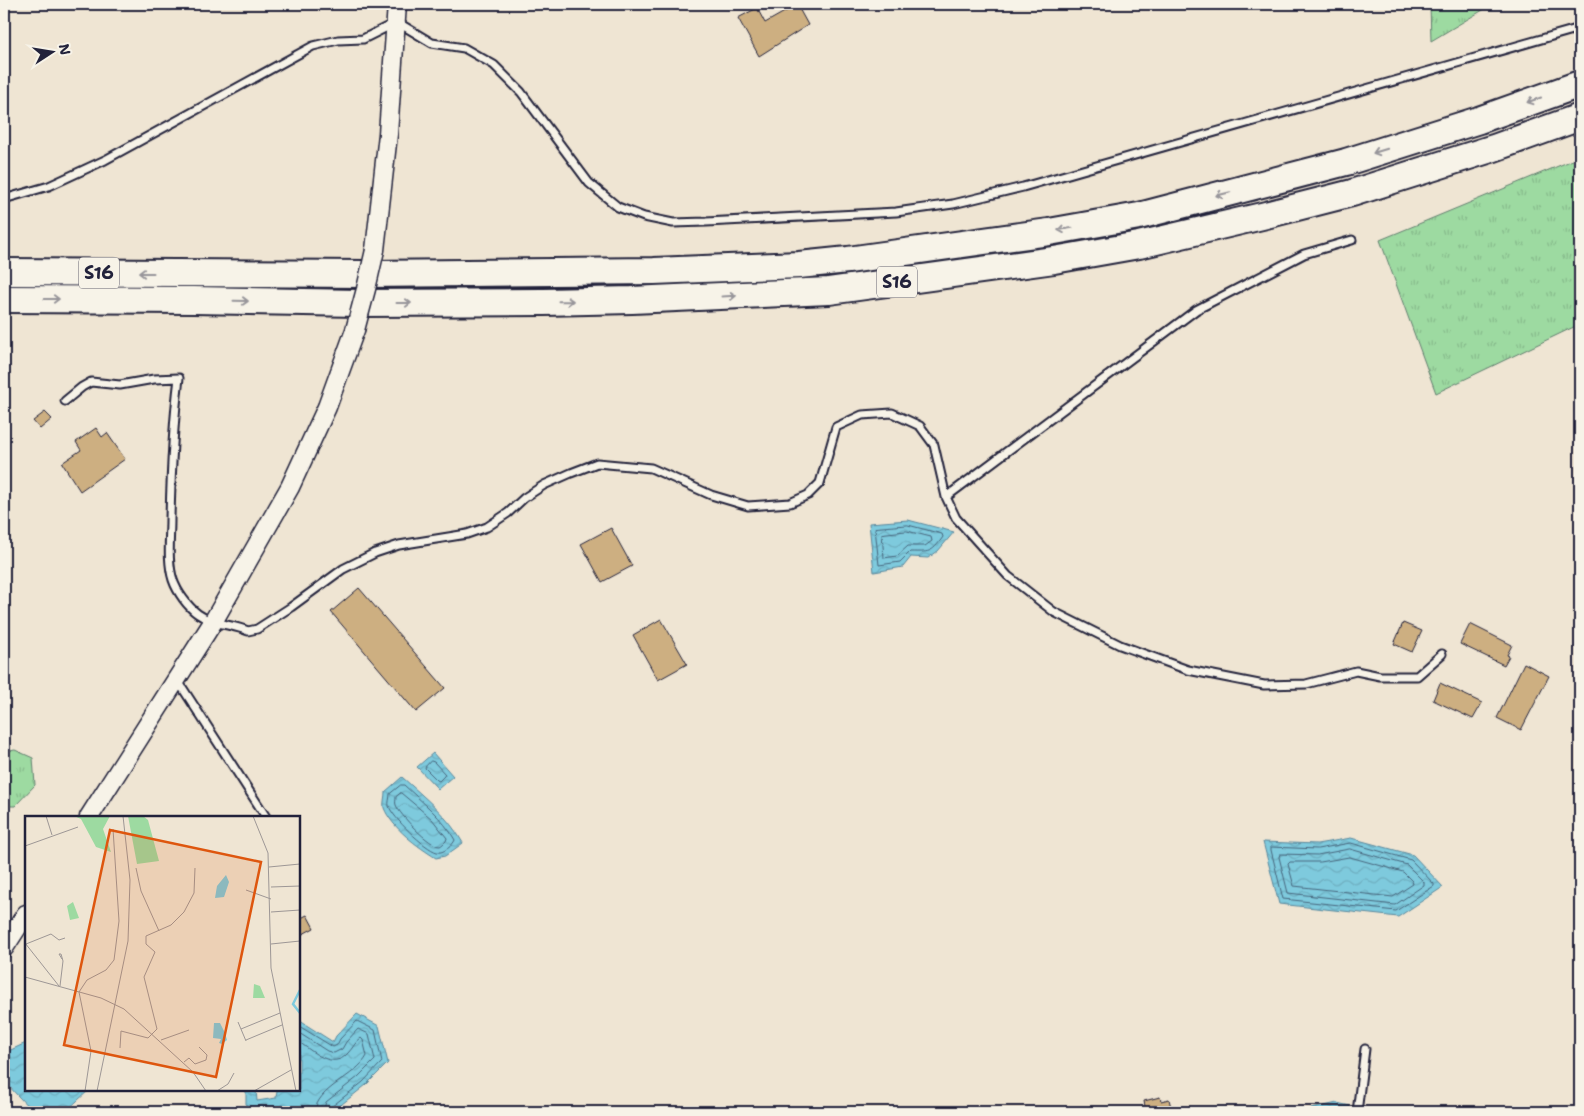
<svg xmlns="http://www.w3.org/2000/svg" width="1584" height="1116" font-family="'Shantell Sans',sans-serif">
	<style>
		.grass { fill: url(#grass-tufts); stroke: #607e6e }
		.water { fill: url(#water-waves); stroke: #59879c }
		.lines { fill: none; stroke-linecap: round; stroke-linejoin: round }
		.shore { stroke: #47657c; stroke-width: 1 }
		.building { fill: #cdaf81; stroke: #22223b }
		.service-casing { stroke: #22223b; stroke-width: 11 }
		.tertiary-casing { stroke: #22223b; stroke-width: 21 }
		.motorway-casing { stroke: #22223b; stroke-width: 30 }
		.service { stroke: #f7f3e8; stroke-width: 7 }
		.tertiary { stroke: #f7f3e8; stroke-width: 18 }
		.motorway { stroke: #f7f3e8; stroke-width: 26 }
		.tertiary-bridge-casing { stroke: #22223b; stroke-width: 21; stroke-linecap: butt }
		.tertiary-bridge { stroke: #f7f3e8; stroke-width: 18 }
		.oneway { stroke: #97959a }
		.labels { text-anchor: middle; stroke-width: 5; stroke-linejoin: round; paint-order: stroke }
		.shield { fill: #f7f3e8; stroke: #62616f; stroke-width: 1 }
		.shield-label { font-size: 18px; font-weight: bold; fill: #22223b }
		.inset-river { fill: none; stroke: #7ecadd; stroke-width: 2.5 }
		.inset-road { fill: none; stroke: #9d9796; stroke-width: 1 }
		.view { fill: #de560e; fill-opacity: 0.15; stroke: #de560e; stroke-width: 2.5 }
		.inset-edge { fill: none; stroke: #22223b; stroke-width: 2.5 }
	</style>
	<defs>
		<pattern id="grass-tufts" width="24" height="20" patternUnits="userSpaceOnUse" patternTransform="scale(1.25)"><rect width="24" height="20" fill="#9ddaa1"/><path d="M3 7l-1-3M5 7V3M7 7l1-3M15 17l-1-3M17 17v-4M19 17l1-3" fill="none" stroke="#87bb8c"/></pattern>
		<pattern id="water-waves" width="16" height="10" patternUnits="userSpaceOnUse" patternTransform="scale(1.25)"><rect width="16" height="10" fill="#7ecadd"/><path d="M0 5q4-4 8 0t8 0" fill="none" stroke="#6dadbf"/></pattern>
	</defs>
	<rect width="100%" height="100%" fill="#efe5d3"/>
	<filter id="ink" filterUnits="userSpaceOnUse"><feTurbulence type="fractalNoise" baseFrequency=".02" numOctaves="2"/><feDisplacementMap in="SourceGraphic" scale="10" xChannelSelector="R" yChannelSelector="G"/><feConvolveMatrix kernelMatrix="1 2 1 2 8 2 1 2 1" color-interpolation-filters="sRGB"/></filter>
	<g filter="url(#ink)">
		<path class="grass" d="M1430,4H1493L1431,41Z
			M1580,157V324L1436,393L1380,240Z
			M15,750L33,758L35,785L15,806H4V752Z"/>
		<path class="water" d="M908,520L954,532L938,551L928,558L911,557L903,567L874,572L869,523Z
			M433,753L453,776L438,789L417,767Z
			M402,777C425,798 448,816 463,843L445,856L436,858C418,847 392,828 384,808C383,803 385,797 385,792Z
			M1351,838L1413,855L1443,887L1398,917L1279,904L1263,842L1317,844Z
			M357,1014L379,1026L388,1063L366,1085L332,1112H247L246,1110V1090H256L257,1101L276,1098L277,1090H299V1021H300L333,1042L336,1036Z
			M26,1043V1090H89L65,1112H33L4,1081V1053Z
			M1337,1103L1350,1106L1348,1112H1298Z"/>
		<g class="lines">
			<path class="shore" d="M908,525L942,534L943,537C931,554 929,552 910,552L900,562L879,565L875,528Z
				M907,531L931,537L932,541L925,546H908L897,556L884,558L882,534Z
				M431,761L434,762L445,774L444,776L439,781L437,780L425,768L426,766Z
				M401,785H404C422,802 443,818 455,840C453,845 443,854 437,852C425,849 392,817 389,806C388,803 390,798 390,794Z
				M401,793L432,819L447,838L446,841C445,842 441,846 440,846C430,847 399,814 396,805C395,802 396,801 396,797Z
				M1351,843L1411,860L1434,884V886L1396,911L1283,899L1271,850V847L1317,849Z
				M1350,849L1407,865L1424,882V885L1395,905L1288,893L1279,857L1280,854L1317,855Z
				M1350,857L1403,872L1412,881L1413,884L1393,897L1294,886L1288,864L1290,862H1320Z
				M299,1026L333,1047L337,1045L340,1039L357,1021L375,1030L382,1062L363,1082L331,1107L329,1112
				M299,1033L327,1051L334,1053L342,1049L346,1042L358,1029L369,1034L375,1060L358,1077L326,1102L323,1112
				M299,1042C312,1051 333,1071 348,1053C353,1048 355,1042 361,1038L363,1040L367,1056C356,1077 316,1088 315,1112"/>
		</g>
		<path class="building" d="M797,5L808,25L759,56L738,18L757,8L765,23Z
			M45,412L52,419L40,429L33,421Z
			M96,428L102,437L107,433L125,459L80,491L62,463L81,450L76,442Z
			M611,528L632,566L602,582L581,544Z
			M359,588L445,688L416,712L331,612Z
			M661,619L687,664L658,680L633,635Z
			M1403,623L1422,631L1412,652L1394,644Z
			M1470,624L1512,645L1507,655L1509,656L1504,665L1460,644Z
			M1524,663L1549,676L1521,730L1497,718Z
			M1440,683L1482,703L1473,719L1433,700Z
			M307,915L314,928L299,936V919Z
			M1160,1097L1161,1101L1169,1099L1172,1112H1146L1144,1101Z"/>
		<g class="lines">
			<g class="service-casing">
				<path id="service" d="M4,199L49,186L105,160L313,46L338,40L363,39L397,22L432,43L464,48L494,65L521,92L589,183L618,207L644,217L673,223L706,222L896,212L953,204L1023,187L1580,28
					M65,401L82,387L91,382L120,385L154,379L179,378C173,425 171,472 170,519C170,539 167,561 173,580C177,592 188,607 198,614C213,625 232,624 248,631L257,629L291,607L343,569L375,553L399,545L467,534L487,527L508,513L524,498L544,485L571,473L597,463L651,468L711,495L748,506L790,503L808,495L820,483L836,427L862,415L892,413L920,426L934,445L946,497L956,518L1008,576L1054,612L1120,645L1188,670L1264,685L1306,684L1356,671L1380,676H1417L1442,654
					M946,497L1196,310L1304,254L1352,240
					M178,681L266,817
					M1357,1112L1365,1049"/>
			</g>
			<g class="tertiary-casing">
				<path id="tertiary" d="M375,250L388,134L397,4
					M89,817L213,622L290,487L327,407L355,330
					M4,948L26,914"/>
			</g>
			<g class="motorway-casing">
				<path id="motorway" d="M4,272L366,274L654,271L799,265L848,260L1049,232L1139,216L1346,162L1479,120L1580,84
					M4,299L193,300L359,303L544,302L632,300L829,291L1054,260L1139,245L1262,216L1352,193L1494,148L1580,117"/>
			</g>
			<use href="#service" class="service"/>
			<use href="#tertiary" class="tertiary"/>
			<use href="#motorway" class="motorway"/>
			<g class="tertiary-bridge-casing">
				<path id="tertiary-bridge" d="M355,330L366,289L375,250"/>
			</g>
			<use href="#tertiary-bridge" class="tertiary-bridge"/>
		</g>
		<defs><path id="oneway-shaft" d="M-6 0H5M1.5-3L5.5 0L1.5 3" fill="none" stroke-width="1.6" stroke-linecap="round" stroke-linejoin="round" transform="scale(1.25)"/></defs>
		<g class="oneway">
			<use href="#oneway-shaft" transform="translate(1534 100) rotate(161)"/>
			<use href="#oneway-shaft" transform="translate(1380 151) rotate(163)"/>
			<use href="#oneway-shaft" transform="translate(1223 194) rotate(166)"/>
			<use href="#oneway-shaft" transform="translate(1065 229) rotate(170)"/>
			<use href="#oneway-shaft" transform="translate(146 273) rotate(-180)"/>
			<use href="#oneway-shaft" transform="translate(729 296) rotate(-3)"/>
			<use href="#oneway-shaft" transform="translate(52 299)"/>
			<use href="#oneway-shaft" transform="translate(241 301) rotate(1)"/>
			<use href="#oneway-shaft" transform="translate(566 301) rotate(-1)"/>
			<use href="#oneway-shaft" transform="translate(404 303)"/>
		</g>
	</g>
	<g class="labels">
		<g class="shield">
			<rect x="79" y="257.5" width="40" height="31" rx="4"/>
			<rect x="877" y="266.5" width="40" height="31" rx="4"/>
		</g>
		<g class="shield-label">
			<text x="99" y="279">S16</text>
			<text x="897" y="288">S16</text>
		</g>
	</g>
	<g transform="translate(25 816)">
		<rect width="275" height="275" fill="#efe5d3"/>
		<path d="M49,0H85L78,13L86,36L71,31L56,3ZM103,0H118L123,4L134,45L112,48ZM48,86L54,102L45,104L42,90ZM229,168L235,170L240,182H228Z" fill="#9ddaa1"/>
		<path d="M201,59L204,66L199,81L190,82L192,70ZM189,207H195L200,217L202,224L197,228L194,227L196,223L188,222Z" fill="#7ecadd"/>
		<path class="inset-river" d="M275,174L268,188L275,197"/>
		<path class="inset-road" d="M21,0L27,19M228,0L243,37L246,152L271,275M0,30L53,11M244,51L275,48M111,52L116,75L134,115M246,71L275,70M221,74L246,83M246,96L275,94M0,127L34,170M1,128L26,118L34,124L40,122M246,128L275,125M0,161L76,182L99,193L168,256L181,275M35,170L38,145L36,138H34L37,143M213,206L221,225M216,213L255,197M136,224L164,214M221,224L257,209M95,232L96,215L123,222L132,213L119,161L130,136L121,128V120L146,109L159,96L169,77L170,52M159,246L164,242L170,248L181,244L182,239L174,231M60,275L66,235L54,176L62,164L81,154L89,144L94,105L88,13M72,275L103,125L105,64L98,0M192,275L203,268L209,257M229,275L266,254"/>
		<path class="view" d="M85,14L236,46L191,261L39,229Z"/>
		<rect width="275" height="275" class="inset-edge"/>
	</g>
	<rect width="1584" height="1116" fill="none" stroke="#f7f3e8" stroke-width="20"/>
	<rect x="10" y="10" width="1564" height="1096" fill="none" stroke="#22223b" stroke-width="2" filter="url(#ink)"/>
	<g transform="translate(52 52) rotate(78)" stroke="#f7f3e8" stroke-width="4" paint-order="stroke">
	<path d="M0-4L9 19L0 12L-9 19Z" fill="#22223b"/>
	<text y="-8" font-size="14" font-weight="bold" text-anchor="middle" fill="#22223b">N</text>
	</g>
</svg>
